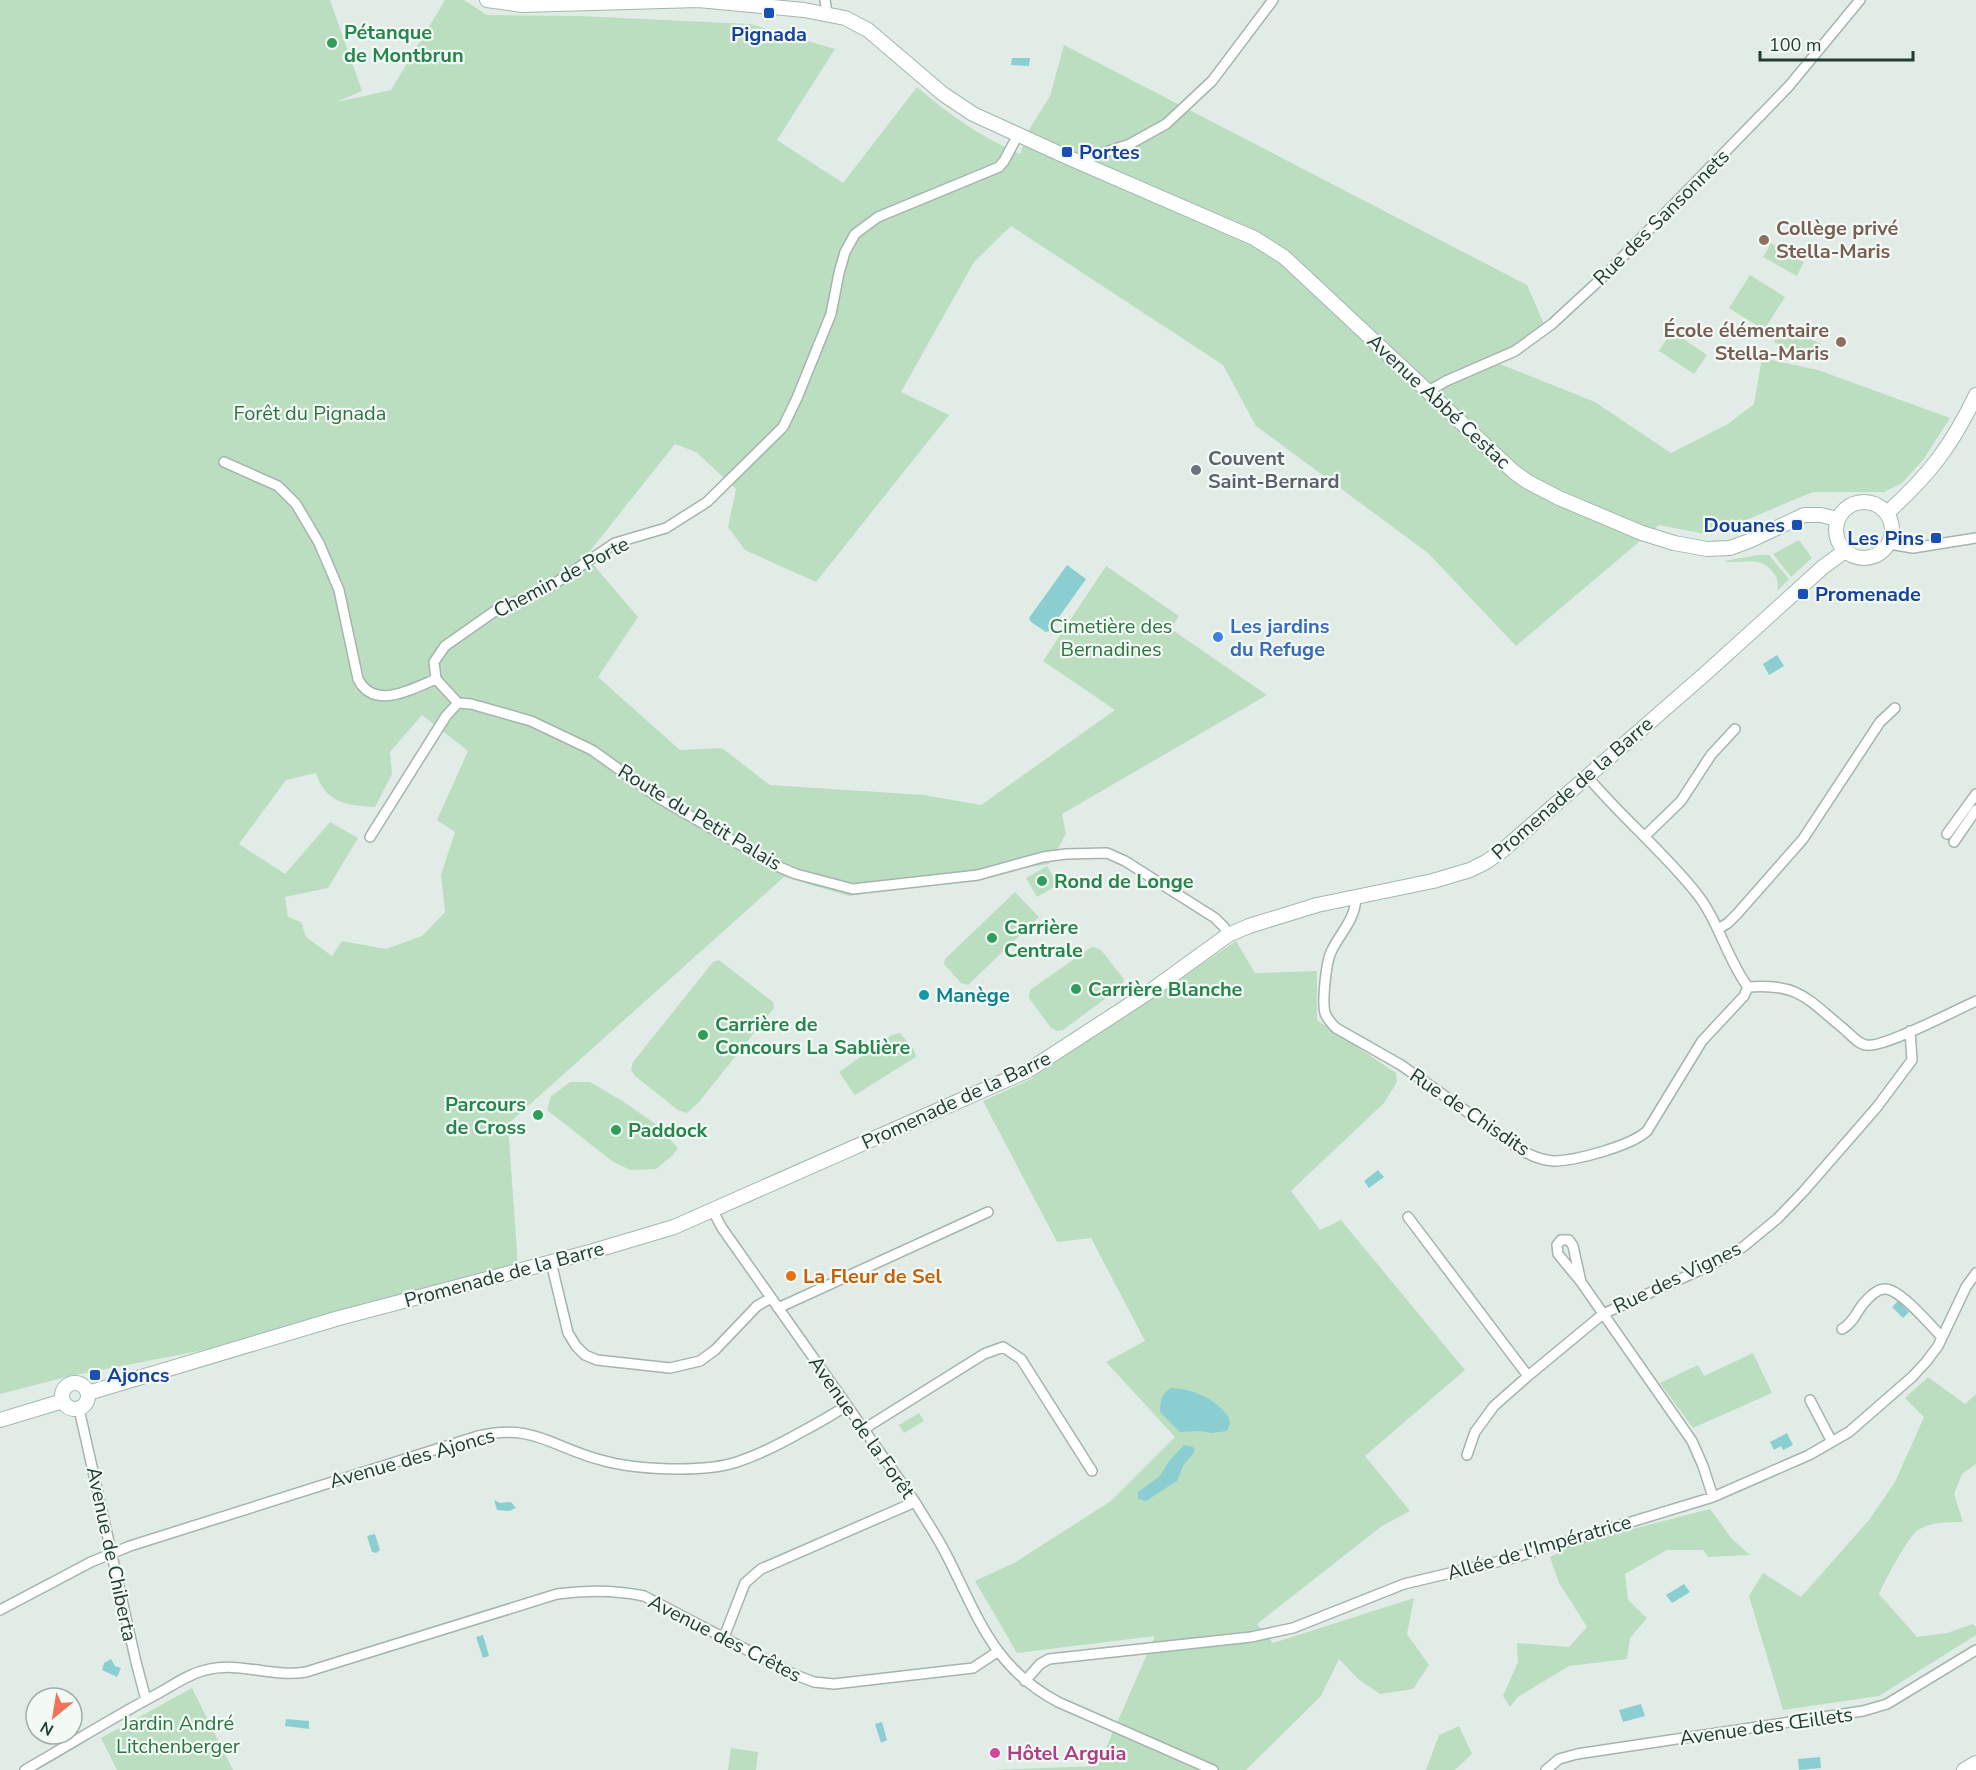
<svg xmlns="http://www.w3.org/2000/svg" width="1976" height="1770" font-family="'Nunito Sans',sans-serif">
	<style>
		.green { fill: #bbdec1; fill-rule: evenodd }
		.water { fill: #8bced1 }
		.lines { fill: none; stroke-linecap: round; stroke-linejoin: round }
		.street-casing { stroke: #a5b4ad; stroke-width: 12 }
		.secondary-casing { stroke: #a1b8ae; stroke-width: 16 }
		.street { stroke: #fff; stroke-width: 9 }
		.secondary { stroke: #fff; stroke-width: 14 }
		.transit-dot { fill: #1a4fb4; stroke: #f3f9f5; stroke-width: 2 }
		.leisure-dot { fill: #2e9e5b; stroke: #f3f9f5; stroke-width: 2 }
		.education-dot { fill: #8d6e63; stroke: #f3f9f5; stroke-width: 2 }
		.worship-dot { fill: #6b7280; stroke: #f3f9f5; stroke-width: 2 }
		.shop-dot { fill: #3f7fe0; stroke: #f3f9f5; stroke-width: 2 }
		.culture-dot { fill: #0f9aa8; stroke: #f3f9f5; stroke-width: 2 }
		.food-dot { fill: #e8710a; stroke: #f3f9f5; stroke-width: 2 }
		.hotel-dot { fill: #d1479c; stroke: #f3f9f5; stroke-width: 2 }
		.labels { text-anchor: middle; stroke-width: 4.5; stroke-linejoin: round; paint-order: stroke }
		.leisure-label { font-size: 20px; font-weight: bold; fill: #27864d; stroke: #f3f9f5; text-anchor: start }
		.transit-label { font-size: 20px; font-weight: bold; fill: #164399; stroke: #f3f9f5; text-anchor: start }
		.street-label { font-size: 20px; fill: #223e33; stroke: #f3f9f5 }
		.education-label { font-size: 20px; font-weight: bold; fill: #785e54; stroke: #f3f9f5; text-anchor: start }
		.park-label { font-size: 20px; fill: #2c7441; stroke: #f3f9f5 }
		.worship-label { font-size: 20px; font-weight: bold; fill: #5b616d; stroke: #f3f9f5; text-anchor: start }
		.shop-label { font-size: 20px; font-weight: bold; fill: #366cbe; stroke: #f3f9f5; text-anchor: start }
		.culture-label { font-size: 20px; font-weight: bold; fill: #0d838f; stroke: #f3f9f5; text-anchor: start }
		.food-label { font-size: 20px; font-weight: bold; fill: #c56008; stroke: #f3f9f5; text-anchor: start }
		.hotel-label { font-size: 20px; font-weight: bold; fill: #b23c85; stroke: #f3f9f5; text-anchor: start }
	</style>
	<rect width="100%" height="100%" fill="#e2ece7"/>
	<path class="green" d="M0,0H330L362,91L337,102L391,90L445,0H464L487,15L580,16L750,24L835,49L777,140L843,183L917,87C948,114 982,138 1020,154L1030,128L1050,96L1064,45L1527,285L1545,326L1490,360L1595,402L1671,453L1728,424L1754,404L1762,358L1818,370L1950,418L1923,460L1902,483L1884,492H1813L1710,535L1659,525L1516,646L1428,553L1256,426L1223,365L1011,226L974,262L901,392L949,415L816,582L745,550L728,527L736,489L696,452L675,444L586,556L638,617L598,677L680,750L722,748L770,785L924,795L981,805L1115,710L1043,661L1106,566L1179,616L1171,629L1267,695L1062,814L1066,834L1049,864L849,896L784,877L508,1124L518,1267L303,1331L70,1376L0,1394ZM422,715L468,751L437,820L455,832L441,875L445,912L422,936L386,949L342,941L332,956L306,937L301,922L288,917L285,897L328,888L358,838L330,822L285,874L239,844L286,780L316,773C326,804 347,805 375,807L392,774L390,752Z
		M1771,243L1804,262L1797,276L1763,257Z
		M1750,275L1785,297L1764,330L1729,308Z
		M1782,326L1821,344L1813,361L1774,342Z
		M1672,331L1707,355L1694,374L1659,351Z
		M1799,540L1812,558L1791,577L1773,554Z
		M1759,555H1769L1789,579L1777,591C1779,582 1777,576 1770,569C1756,555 1740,565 1723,561Z
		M1047,866L1058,885L1037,897L1026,878Z
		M1015,892L1039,917L968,985L961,983L944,964L945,959Z
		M1236,941L1255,973L1317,971V1020L1396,1073L1397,1082L1384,1103L1291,1191L1320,1230L1341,1220L1465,1370L1365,1456L1410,1511L1382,1526L1257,1624L1273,1643L1414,1598L1407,1634L1429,1665L1413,1689L1380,1694L1358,1679L1339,1659L1321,1696L1246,1770H992L1098,1766L1155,1636L1017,1653L975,1581L1014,1563L1111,1501L1175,1437L1106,1362L1145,1341L1091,1238L1057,1242L983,1101L1031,1079Z
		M1094,947L1101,950L1124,979L1121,987L1063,1030L1057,1031L1051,1028L1029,998L1030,990L1090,948Z
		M719,960L773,1002L774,1008L699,1102L687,1113L678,1110L635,1076L631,1070L633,1062L713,962Z
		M900,1033L914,1050L916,1057L855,1095L854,1094L839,1072L892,1035Z
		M570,1082H590L624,1102L657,1125L678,1148L673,1155L656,1169L630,1170L612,1161L547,1110L551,1096Z
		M1753,1353L1772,1393L1693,1428L1660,1383L1698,1365L1704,1376Z
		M1928,1377L1965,1404L1976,1394V1464L1962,1474L1954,1494L1963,1522C1948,1522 1931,1522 1918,1530C1908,1536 1885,1581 1879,1594L1917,1637L1947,1633L1973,1624L1976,1627V1635L1879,1696L1783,1710L1749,1596L1763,1573L1801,1597L1869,1520L1895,1482L1924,1417L1905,1398Z
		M919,1413L924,1421L904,1433L899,1425Z
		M1710,1509L1732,1539L1750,1555L1708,1557L1703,1550H1667L1625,1574L1628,1600L1647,1618L1630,1638L1627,1659L1569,1666L1518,1697L1510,1707L1503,1696L1518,1662L1517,1643L1569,1647L1587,1627L1559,1583L1550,1557L1574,1544Z
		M192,1688L233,1770H117L101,1738Z
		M1459,1726L1472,1754L1455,1770H1426L1439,1735Z
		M731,1748L758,1752L756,1770H728Z"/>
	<path class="water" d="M1012,58H1030L1029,66L1011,65Z
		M1067,565L1086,579L1049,631L1046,632L1031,622L1029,618Z
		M1777,655L1784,666L1769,675L1763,664Z
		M1378,1170L1384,1177L1369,1188L1364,1181Z
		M1898,1301L1909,1312L1903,1318L1892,1307Z
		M1171,1388C1192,1388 1218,1400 1229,1418L1230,1424L1227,1431L1212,1433L1200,1431L1180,1432L1160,1412C1160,1401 1161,1394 1171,1388Z
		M1787,1433L1793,1445L1783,1450L1781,1446L1774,1450L1770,1442Z
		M1184,1445L1193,1447L1195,1451L1183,1466L1177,1481L1146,1501L1138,1499V1492L1160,1476L1169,1461Z
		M494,1500L500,1503L511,1502L516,1508L509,1511L497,1510Z
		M375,1534L380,1550L376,1553L372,1552L367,1536Z
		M1684,1584L1690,1592L1672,1603L1666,1595Z
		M483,1635L489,1656L483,1658L476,1637Z
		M111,1659L115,1666L121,1668L117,1677L102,1670L104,1663Z
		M1641,1704L1645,1716L1623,1722L1619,1710Z
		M286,1719L309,1721V1729L285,1726Z
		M882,1722L887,1740L881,1743L875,1724Z
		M1820,1757L1821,1768L1799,1770L1798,1759Z"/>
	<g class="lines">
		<g class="street-casing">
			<path id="street" d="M825,0L827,13
				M1083,164L1091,157L1130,144L1166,124L1212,81L1273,0
				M1429,393L1432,389L1446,381L1515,351L1552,324L1604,276L1761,115L1789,86L1860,0
				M224,462L278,486L296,504L319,543L339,590L358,679C374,711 412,689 436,679L458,703
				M1889,544L1913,548L1976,538
				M436,679L434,662L445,646L495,611L548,588L615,543L666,528L707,502L783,427L797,398L831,314L839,273L845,252L855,234L878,217L999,167L1004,161L1018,135
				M1587,776C1621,817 1664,852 1697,894C1719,922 1727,959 1748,987C1799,983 1807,999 1844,1029C1850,1034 1858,1044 1866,1045C1882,1049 1958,1009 1976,1001
				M1947,834L1976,794
				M1645,836L1681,801L1711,755L1735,729
				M370,837L446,716L458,703L471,704L531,721L592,750L659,798L777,866L796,874L853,889L978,875L1043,857L1066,854L1107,853L1125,861L1215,918L1224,927L1228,935
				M1954,842L1976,810
				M1356,897C1355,921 1341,931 1331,952C1326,963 1322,1001 1325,1013C1327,1019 1331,1023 1336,1028L1401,1065L1521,1150C1531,1156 1541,1160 1553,1161C1575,1161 1631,1146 1647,1131L1702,1041L1744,996L1748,987
				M1718,929L1728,923L1737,914L1803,839L1880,722L1895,708
				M713,1211L722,1228L915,1502C925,1519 937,1536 946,1554C978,1616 992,1667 1058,1702L1213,1770
				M1408,1217L1528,1376
				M551,1262L568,1333L576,1346L585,1355L597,1360L670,1368L700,1361L715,1350L757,1306L771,1298
				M1581,1282L1573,1246L1569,1240H1561L1557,1245L1558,1254L1581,1282L1692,1441L1703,1466L1713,1497
				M778,1308L988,1212
				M1842,1329C1853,1323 1856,1313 1863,1304C1868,1298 1877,1288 1886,1289C1901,1290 1930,1325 1942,1337
				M1810,1400L1832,1442
				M79,1409L136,1662L146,1700
				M864,1429L984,1354L1003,1347L1021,1359L1092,1471
				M1467,1455L1475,1432L1494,1406L1528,1376L1603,1314L1709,1266L1743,1247L1778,1218L1803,1192L1877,1107L1912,1060L1910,1031
				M0,1610L91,1562L130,1546L478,1436C534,1423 551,1447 601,1460C635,1470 703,1473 737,1462C761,1454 782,1443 803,1431C818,1423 833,1415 847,1405
				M724,1637L745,1583L761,1569L915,1502
				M1025,1681L1040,1664L1049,1659L1251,1637L1293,1628L1404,1584L1513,1558L1713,1497L1809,1455L1849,1432L1912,1377L1926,1362L1938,1346L1966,1287L1976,1273
				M25,1770C69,1745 112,1718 157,1694C172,1686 188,1674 206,1670C239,1661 272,1678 306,1672L557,1594C587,1590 615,1590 644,1596L793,1674L814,1682L834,1684L973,1668L997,1652
				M1546,1770L1559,1759L1577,1754L1863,1711L1887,1704L1976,1650"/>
		</g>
		<g class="secondary-casing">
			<path id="secondary" d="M487,0L522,5L698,0L804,10L845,18L868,30L943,94L973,114L1067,157L1254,238L1284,257L1514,472L1528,482L1559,498L1642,533L1674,543L1707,549L1730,548L1749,541L1804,515H1821L1837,519
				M1836 530a28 28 0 1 1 56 0a28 28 0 1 1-56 0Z
				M1887,513C1929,475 1951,447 1976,395
				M62 1396a13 13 0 1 1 26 0a13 13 0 1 1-26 0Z
				M88,1393L339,1318L590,1252L674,1227L1029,1070L1152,990L1228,935L1249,926L1317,905L1433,881L1470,870L1486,862L1503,850L1706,673L1823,567L1845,551
				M0,1420L63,1401
				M1964,1770L1976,1763"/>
		</g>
		<use href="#street" class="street"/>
		<use href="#secondary" class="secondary"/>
	</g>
	<g class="transit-dot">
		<rect x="763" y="7" width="12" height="12" rx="3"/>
		<rect x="1061" y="146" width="12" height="12" rx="3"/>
		<rect x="1791" y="519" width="12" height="12" rx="3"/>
		<rect x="1930" y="532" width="12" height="12" rx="3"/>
		<rect x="1797" y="588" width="12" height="12" rx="3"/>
		<rect x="89" y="1369" width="12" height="12" rx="3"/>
	</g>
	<g class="leisure-dot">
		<circle cx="332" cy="43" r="6"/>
		<circle cx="1042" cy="881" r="6"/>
		<circle cx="992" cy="938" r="6"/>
		<circle cx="1076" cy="989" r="6"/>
		<circle cx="703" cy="1035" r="6"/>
		<circle cx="538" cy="1115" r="6"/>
		<circle cx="616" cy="1130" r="6"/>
	</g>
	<g class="education-dot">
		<circle cx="1764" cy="240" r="6"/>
		<circle cx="1841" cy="342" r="6"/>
	</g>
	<circle class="worship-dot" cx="1196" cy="470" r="6"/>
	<circle class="shop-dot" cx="1218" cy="637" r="6"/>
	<circle class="culture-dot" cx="924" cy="995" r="6"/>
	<circle class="food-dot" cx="791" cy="1276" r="6"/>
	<circle class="hotel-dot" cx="995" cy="1753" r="6"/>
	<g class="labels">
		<g class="leisure-label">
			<text x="344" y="39">Pétanque<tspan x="344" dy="23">de Montbrun</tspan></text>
			<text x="1054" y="888">Rond de Longe</text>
			<text x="1004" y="934">Carrière<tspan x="1004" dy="23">Centrale</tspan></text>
			<text x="1088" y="996">Carrière Blanche</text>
			<text x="715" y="1031">Carrière de<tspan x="715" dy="23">Concours La Sablière</tspan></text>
			<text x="526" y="1111" text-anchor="end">Parcours<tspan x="526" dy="23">de Cross</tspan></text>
			<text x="628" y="1137">Paddock</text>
		</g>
		<g class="transit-label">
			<text x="769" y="41" text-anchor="middle">Pignada</text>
			<text x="1079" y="159">Portes</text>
			<text x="1785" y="532" text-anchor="end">Douanes</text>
			<text x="1924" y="545" text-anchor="end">Les Pins</text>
			<text x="1815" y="601">Promenade</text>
			<text x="107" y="1382">Ajoncs</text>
		</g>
		<g class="street-label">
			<text transform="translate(1661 217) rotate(-45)" y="7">Rue des Sansonnets</text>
			<text transform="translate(1439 401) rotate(43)" y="7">Avenue Abbé Cestac</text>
			<text transform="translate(561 577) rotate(-28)" y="7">Chemin de Porte</text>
			<text transform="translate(1572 788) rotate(-41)" y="7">Promenade de la Barre</text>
			<text transform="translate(700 817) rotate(31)" y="7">Route du Petit Palais</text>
			<text transform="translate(956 1100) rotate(-25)" y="7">Promenade de la Barre</text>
			<text transform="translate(1470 1112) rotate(34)" y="7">Rue de Chisdits</text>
			<text transform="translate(504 1274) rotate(-15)" y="7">Promenade de la Barre</text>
			<text transform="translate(1677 1277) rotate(-26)" y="7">Rue des Vignes</text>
			<text transform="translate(862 1427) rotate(55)" y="7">Avenue de la Forêt</text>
			<text transform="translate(412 1458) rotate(-16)" y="7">Avenue des Ajoncs</text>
			<text transform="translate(1539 1547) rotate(-16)" y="7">Allée de l'Impératrice</text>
			<text transform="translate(112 1554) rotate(78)" y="7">Avenue de Chiberta</text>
			<text transform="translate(725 1638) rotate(27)" y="7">Avenue des Crêtes</text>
			<text transform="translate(1766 1726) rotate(-8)" y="7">Avenue des Œillets</text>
		</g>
		<g class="education-label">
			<text x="1776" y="235">Collège privé<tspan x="1776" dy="23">Stella-Maris</tspan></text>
			<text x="1829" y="337" text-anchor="end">École élémentaire<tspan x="1829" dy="23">Stella-Maris</tspan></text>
		</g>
		<g class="park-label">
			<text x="310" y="420">Forêt du Pignada</text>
			<text x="1111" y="633">Cimetière des<tspan x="1111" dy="23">Bernadines</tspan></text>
			<text x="178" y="1730">Jardin André<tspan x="178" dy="23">Litchenberger</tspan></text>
		</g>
		<g class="worship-label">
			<text x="1208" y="465">Couvent<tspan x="1208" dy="23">Saint-Bernard</tspan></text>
		</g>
		<g class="shop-label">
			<text x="1230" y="633">Les jardins<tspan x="1230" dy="23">du Refuge</tspan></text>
		</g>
		<g class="culture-label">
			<text x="936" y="1002">Manège</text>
		</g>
		<g class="food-label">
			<text x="803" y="1283">La Fleur de Sel</text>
		</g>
		<g class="hotel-label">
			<text x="1007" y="1760">Hôtel Arguia</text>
		</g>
	</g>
	<g transform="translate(54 1716) rotate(210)"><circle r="28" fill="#f3f9f5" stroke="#9faea7" stroke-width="1.5"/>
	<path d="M0-4.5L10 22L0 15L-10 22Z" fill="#f1715c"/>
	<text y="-9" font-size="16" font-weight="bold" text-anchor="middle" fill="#223e33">N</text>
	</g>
	<path d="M1760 51v9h153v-9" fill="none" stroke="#223e33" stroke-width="3"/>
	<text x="1769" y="51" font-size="18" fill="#223e33" stroke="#f3f9f5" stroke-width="4.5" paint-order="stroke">100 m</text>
</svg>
